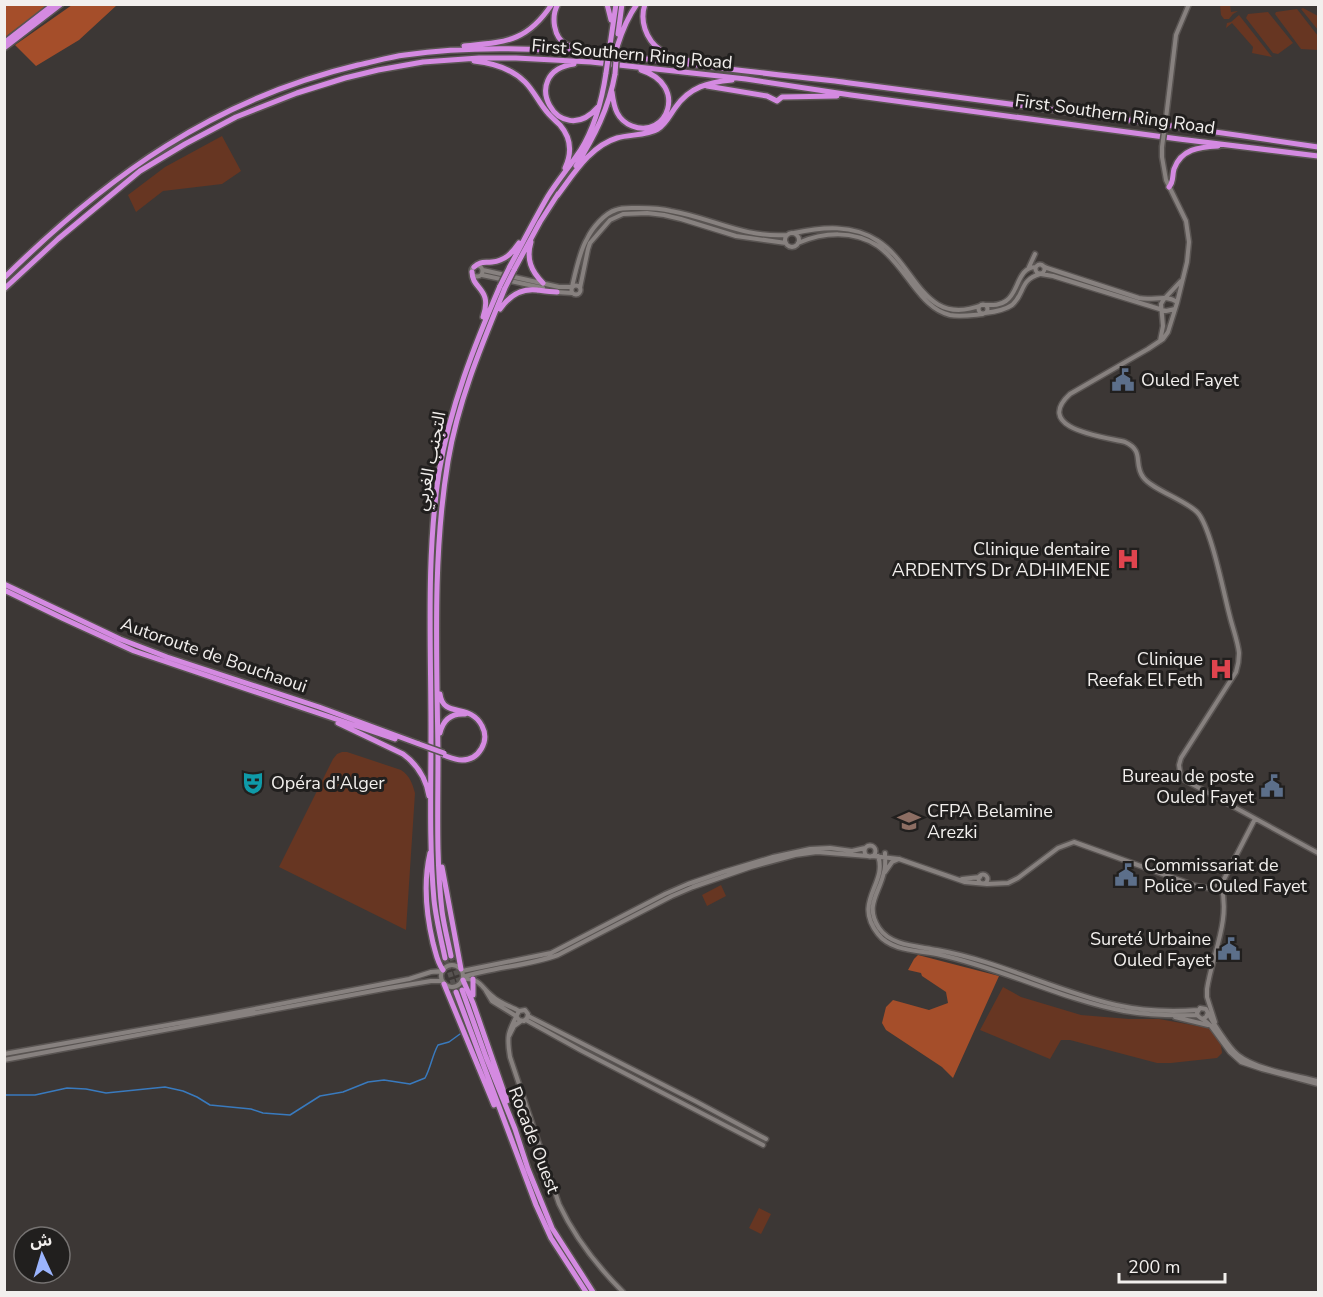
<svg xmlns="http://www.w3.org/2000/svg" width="1323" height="1297" font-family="'Nunito Sans','Noto Sans Arabic',sans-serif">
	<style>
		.green { fill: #673622 }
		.forest { fill: #a54e2a }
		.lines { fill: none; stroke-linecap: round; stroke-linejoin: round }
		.stream { stroke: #397abe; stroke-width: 1.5 }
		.highway-tunnel { stroke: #575351; stroke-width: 5; stroke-dasharray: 5 2.5; stroke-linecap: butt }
		.secondary-casing { stroke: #595452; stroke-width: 7 }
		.highway-casing { stroke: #595452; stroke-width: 8 }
		.secondary { stroke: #87817f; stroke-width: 4 }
		.highway { stroke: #d48ae1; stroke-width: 5 }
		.secondary-bridge-casing { stroke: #595452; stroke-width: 7; stroke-linecap: butt }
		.highway-bridge-casing { stroke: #595452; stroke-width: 8; stroke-linecap: butt }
		.secondary-bridge { stroke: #87817f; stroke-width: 4 }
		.highway-bridge { stroke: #d48ae1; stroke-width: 5 }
		.labels { text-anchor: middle; stroke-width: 6; stroke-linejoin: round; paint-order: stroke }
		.street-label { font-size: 18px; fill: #f2efed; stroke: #211f1e }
		.poi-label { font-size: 18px; fill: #f2efed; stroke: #211f1e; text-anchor: start }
	</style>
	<rect width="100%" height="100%" fill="#3c3735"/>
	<path class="green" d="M1220,5H1230L1231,12L1238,11L1233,14L1229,19H1224L1221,15Z
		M1303,8L1318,16V30L1301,9Z
		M1297,9L1318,36V50L1301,49L1275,14L1276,12Z
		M1268,12L1293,43L1278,54L1273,53L1246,18L1248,14Z
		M1239,15L1272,57L1252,53L1253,47L1232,23L1226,28L1227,23L1231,22Z
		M222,136L241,171L222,184L163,191L136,212L128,195L165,167Z
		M342,752H347L401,770C410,776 412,783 415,793L406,930L279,867L333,759L337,754Z
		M721,885L726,896L707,906L702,895Z
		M1003,987L1021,997L1081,1015L1129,1019H1159L1209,1028L1221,1045L1222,1053L1217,1058L1171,1063H1157L1070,1040H1061L1050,1059L980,1030Z
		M759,1208L771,1214L761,1234L749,1228Z"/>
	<path class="forest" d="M5,4H48V5L5,37Z
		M72,5H117L79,40L36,66L15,45Z
		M918,955L999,976L953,1078L942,1067L886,1030L882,1023L886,1007L893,1000L929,1010L948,1003L946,992L922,976L921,973L908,970L914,959Z"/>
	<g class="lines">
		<path class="stream" d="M4,1095H35L67,1088L86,1089L106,1093L165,1087L183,1091L197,1097L210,1105L251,1109L263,1113L290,1115L320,1096L343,1092L368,1082L384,1080L410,1084L425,1078C431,1067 432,1056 438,1045L449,1042L460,1034"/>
		<path class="highway-tunnel" d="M451,956L462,990
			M445,958L456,992"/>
		<g class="secondary-casing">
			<path id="secondary" d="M1166,118L1176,35L1189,4
				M1162,147V157L1166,180L1186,221L1189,242L1187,262L1177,303L1168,332L1163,339L1148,349L1070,394C1032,429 1105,437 1125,442C1145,451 1133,463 1143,477C1151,489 1185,500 1197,512C1211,526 1224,595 1230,617C1233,629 1238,642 1239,653C1239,660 1238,666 1236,672L1181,758L1179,765L1181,778L1318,853
				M794,233C822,227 853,224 878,241C917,266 923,328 982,305
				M785 240a7 7 0 1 1 14 0a7 7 0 1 1-14 0Z
				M798,243C824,232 853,230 878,246C891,255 902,271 912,284C922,297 933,311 950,315C960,317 972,315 983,314
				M1035.5 269a4.5 4.5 0 1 1 9 0a4.5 4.5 0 1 1-9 0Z
				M471.5 271a5.5 5.5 0 1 1 11 0a5.5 5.5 0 1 1-11 0Z
				M1043,266L1047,268L1139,298C1153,301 1167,294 1177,302
				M1029,267L1035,254
				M483,270L559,287H572
				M1041,274L1053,276L1166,311L1175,309
				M482,275L543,288
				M571.5 290a4.5 4.5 0 1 1 9 0a4.5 4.5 0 1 1-9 0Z
				M572,287C575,274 580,250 587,239C592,228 605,213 616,210C623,207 631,208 639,208C649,208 660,208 671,211C712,218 743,238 787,235
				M580,288L588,249L590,243L610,220L623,214L647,213L664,215L681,219L736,236L786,243
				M556,292L572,293
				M978.5 309a4.5 4.5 0 1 1 9 0a4.5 4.5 0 1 1-9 0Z
				M983,305C991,305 999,306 1006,301C1019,293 1017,267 1036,267
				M985,313C993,312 1005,310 1012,305C1025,294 1019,280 1040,274
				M1160,341L1163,326L1161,304L1164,299L1181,281
				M864.5 851a5.5 5.5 0 1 1 11 0a5.5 5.5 0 1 1-11 0Z
				M885,853C885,859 886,866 884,872C880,893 864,905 879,928C891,946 917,946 937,950C999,961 1055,991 1116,1005C1143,1011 1171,1012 1198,1010
				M872,856L899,859L965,882L987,884L1008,883L1018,878L1058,848L1074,842L1196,886L1208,888L1221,885
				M878,856C888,884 852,901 878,934C892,952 920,950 941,955C1004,969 1061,999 1124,1011C1148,1015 1172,1016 1197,1015
				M885,872L892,862L899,859
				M978.5 879a4.5 4.5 0 1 1 9 0a4.5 4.5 0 1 1-9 0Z
				M962,879L980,877
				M1221,885L1255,819
				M441 976a11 11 0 1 1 22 0a11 11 0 1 1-22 0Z
				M462,971L551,953L665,894L688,884L723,872L773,857L810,849L830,848L852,851L865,848
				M463,977C494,967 527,966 558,955L672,896L693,887L751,867L795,855L817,852L868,856
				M464,979C480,978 481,987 492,996C499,1003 510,1006 519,1011
				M486,991L492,1001L516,1016
				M1208,1013L1206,1017L1202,1019L1198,1016L1197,1013L1200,1008L1206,1009C1211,1020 1229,1048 1238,1055C1257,1070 1295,1075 1318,1081
				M528,1016L697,1102L766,1139
				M517,1017L519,1020L524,1021L527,1018L528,1014L525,1010L519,1011C509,1031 506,1034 510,1057L559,1204C574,1236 599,1268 623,1292
				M1175,1017L1208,1025
				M1203,1019L1211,1026L1230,1052L1241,1062L1262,1069L1318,1084
				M526,1020L582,1051L763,1145
				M1215,1022L1207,997V989C1212,955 1231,920 1221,885
				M509,1036L514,1026L521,1021
				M4,1054L213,1017L409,979L431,972L442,971
				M4,1060L389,988L431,981H442"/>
		</g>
		<g class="highway-casing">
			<path id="highway" d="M558,4C551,16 553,38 567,45C572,47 580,48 586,49
				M607,4L611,20
				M645,4C642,13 642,20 645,29C652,50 670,58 690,61
				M618,34L622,4
				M4,43L54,4
				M610,45L616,4
				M464,46C506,42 527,42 552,4
				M617,47C622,31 627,18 637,4
				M4,48L61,4
				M474,61C493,63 512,69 525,82C534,91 539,103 547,112C551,117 556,121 560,125C572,139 572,153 565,168
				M574,64C516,72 559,152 598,107
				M707,86L767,96L777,101L782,97L837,96
				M612,92C614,108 617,120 632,126C667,140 689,85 641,70
				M576,166C594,137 609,108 615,74
				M1169,187C1174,182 1172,176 1174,169C1181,149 1199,147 1218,146
				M557,196C573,175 590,146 617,138C630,134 646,136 658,129C666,124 670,115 675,108C689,87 709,82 732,80
				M531,242C526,259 531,271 543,283
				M474,267C480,261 484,263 492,262C505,261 512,253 519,243
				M509,268C522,244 534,220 548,196C558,180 570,166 580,151C595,127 602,100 606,73
				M514,270L540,222L558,194
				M472,272C472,290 493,288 483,317
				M4,278C107,176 215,99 358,65C373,62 389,57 405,55C503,41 600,53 697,65C743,71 789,76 835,81C996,102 1158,123 1318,147
				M4,289L58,239L140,171L185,144L236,117L297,93L345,78L378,70L423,62L479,58H516L591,62L674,71L746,79L851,95L1179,139L1318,156
				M500,309C509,296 521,288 537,290C544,291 550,292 557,292
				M4,584L120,639L167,657L319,707L419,744
				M4,590L62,618L134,651L395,739
				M440,694C443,719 470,702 482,726C490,741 479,760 462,760C455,760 449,757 443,755
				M338,723L403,754C418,765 426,778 429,796
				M440,733C443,720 451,713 465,714
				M430,853C423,883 426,913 433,943C436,953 437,962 443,970
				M442,867L461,969
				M451,956C448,941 444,926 442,911C436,860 438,808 438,756C437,659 432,558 448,461C458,401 482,344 505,288
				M445,958C441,939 436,919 434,900C429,844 431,787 431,731C431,645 426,557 439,472C450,407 474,346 500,286
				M463,980L473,1003L507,1101
				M444,984L494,1105
				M462,990L486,1057L515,1129L528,1169L552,1228L593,1292
				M456,992L536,1205L551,1238L586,1292
				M473,995V979"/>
		</g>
		<use href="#secondary" class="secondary"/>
		<use href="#highway" class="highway"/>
		<g class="secondary-bridge-casing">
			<path id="secondary-bridge" d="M1162,147L1166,118"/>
		</g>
		<g class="highway-bridge-casing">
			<path id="highway-bridge" d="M606,73L610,45
				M615,74L617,47
				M500,286L509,268
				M505,288L514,270
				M419,744L444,753"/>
		</g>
		<use href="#secondary-bridge" class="secondary-bridge"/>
		<use href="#highway-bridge" class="highway-bridge"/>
	</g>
	<defs>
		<g id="civic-bare" transform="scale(1.8)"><path d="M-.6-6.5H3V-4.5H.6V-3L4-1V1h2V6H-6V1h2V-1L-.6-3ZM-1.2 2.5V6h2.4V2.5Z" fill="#5c6f8a" stroke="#211f1e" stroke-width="2.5" paint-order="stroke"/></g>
		<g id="hospital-bare" transform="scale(1.8)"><path d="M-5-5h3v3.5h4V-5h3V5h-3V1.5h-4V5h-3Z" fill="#e0444e" stroke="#211f1e" stroke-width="2.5" paint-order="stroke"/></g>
		<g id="theatre-bare" transform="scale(1.8)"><path d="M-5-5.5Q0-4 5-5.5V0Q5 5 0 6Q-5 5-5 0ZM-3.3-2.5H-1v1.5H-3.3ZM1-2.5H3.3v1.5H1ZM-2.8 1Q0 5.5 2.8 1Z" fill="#0f9aa8" stroke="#211f1e" stroke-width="2.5" paint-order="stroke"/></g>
		<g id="university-bare" transform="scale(1.8)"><path d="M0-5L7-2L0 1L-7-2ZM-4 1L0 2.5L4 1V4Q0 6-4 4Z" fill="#8d6e63" stroke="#211f1e" stroke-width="2.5" paint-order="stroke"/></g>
	</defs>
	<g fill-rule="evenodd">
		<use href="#civic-bare" x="1123" y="380"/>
		<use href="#hospital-bare" x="1128" y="559"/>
		<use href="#hospital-bare" x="1221" y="669"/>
		<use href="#theatre-bare" x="253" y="783"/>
		<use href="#civic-bare" x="1272" y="786"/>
		<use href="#university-bare" x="909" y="821"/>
		<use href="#civic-bare" x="1126" y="875"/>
		<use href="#civic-bare" x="1229" y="949"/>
	</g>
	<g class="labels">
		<g class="street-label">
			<text transform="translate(632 54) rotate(5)" y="6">First Southern Ring Road</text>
			<text transform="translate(1115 114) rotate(8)" y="6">First Southern Ring Road</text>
			<text transform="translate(430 461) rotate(-79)" y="6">التجنب الغربي</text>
			<text transform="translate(214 655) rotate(19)" y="6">Autoroute de Bouchaoui</text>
			<text transform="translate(534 1140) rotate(69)" y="6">Rocade Ouest</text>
		</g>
		<g class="poi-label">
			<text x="1141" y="386">Ouled Fayet</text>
			<text x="1110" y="555" text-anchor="end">Clinique dentaire<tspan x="1110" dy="21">ARDENTYS Dr ADHIMENE</tspan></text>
			<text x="1203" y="665" text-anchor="end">Clinique<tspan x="1203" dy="21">Reefak El Feth</tspan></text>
			<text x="1254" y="782" text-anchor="end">Bureau de poste<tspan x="1254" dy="21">Ouled Fayet</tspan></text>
			<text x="271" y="789">Opéra d'Alger</text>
			<text x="927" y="817">CFPA Belamine<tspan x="927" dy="21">Arezki</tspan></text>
			<text x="1144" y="871">Commissariat de<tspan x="1144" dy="21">Police - Ouled Fayet</tspan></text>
			<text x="1211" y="945" text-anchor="end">Sureté Urbaine<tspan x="1211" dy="21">Ouled Fayet</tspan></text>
		</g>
	</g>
	<rect width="1323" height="1297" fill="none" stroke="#f2efed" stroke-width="12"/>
	<g transform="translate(42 1255) rotate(356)"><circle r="28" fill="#211f1e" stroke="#757271" stroke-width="1.5"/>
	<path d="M0-4.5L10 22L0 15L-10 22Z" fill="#9bb4fd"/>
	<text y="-9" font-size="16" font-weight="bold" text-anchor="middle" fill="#f2efed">ش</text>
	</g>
	<path d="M1119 1273v9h106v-9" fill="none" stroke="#f2efed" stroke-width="3"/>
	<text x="1128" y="1273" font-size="18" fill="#f2efed" stroke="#211f1e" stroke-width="4.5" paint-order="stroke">200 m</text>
</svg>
